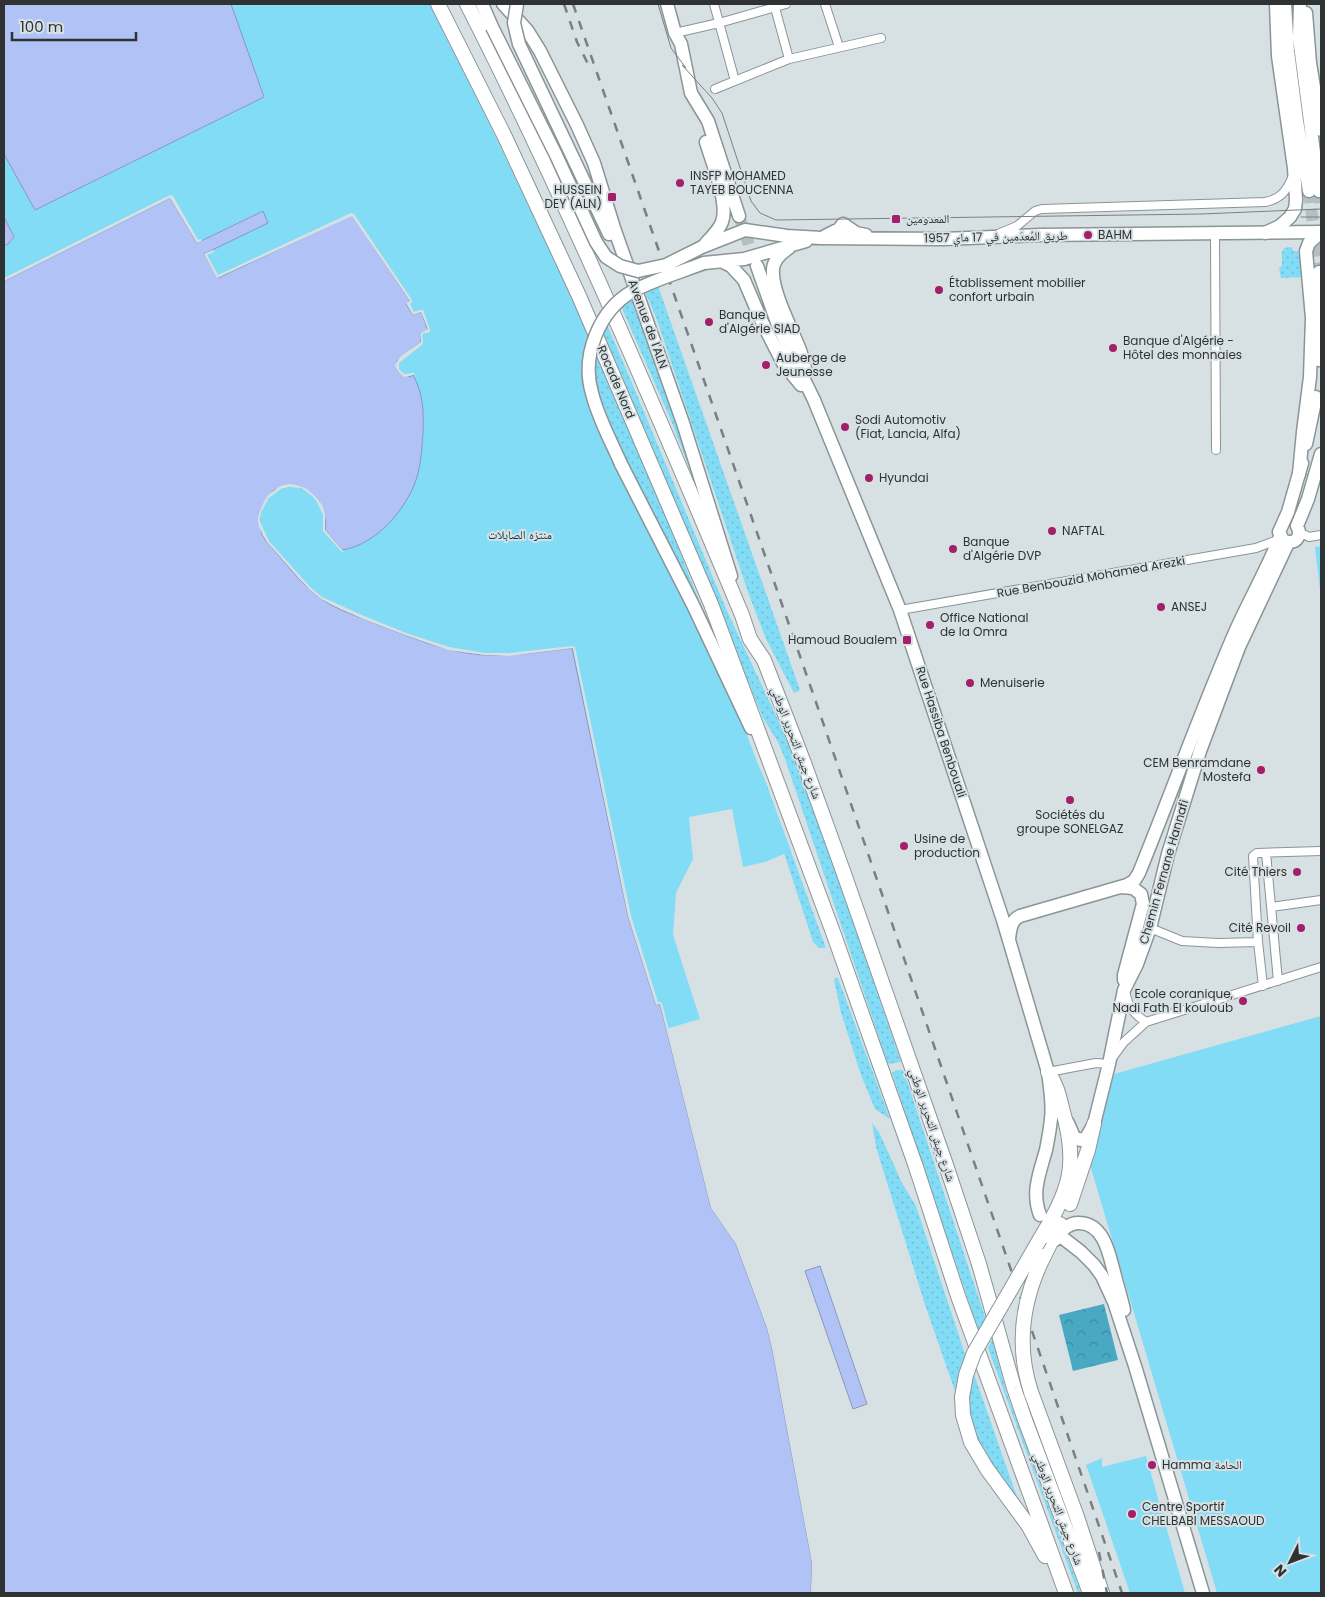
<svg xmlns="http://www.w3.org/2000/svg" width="1325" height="1597" font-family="Poppins,'Noto Naskh Arabic',sans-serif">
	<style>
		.grass { fill: url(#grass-dots) }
		.forest { fill: url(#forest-crowns) }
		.green { fill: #82dcf6 }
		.water { fill: #b1c2f7; stroke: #8a97bc }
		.pier { fill: #d7e1e4 }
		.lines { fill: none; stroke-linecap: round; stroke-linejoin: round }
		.primary-tunnel { stroke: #b5bec1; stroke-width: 12; stroke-dasharray: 12 6; stroke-linecap: butt }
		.trunk-tunnel { stroke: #b5bec1; stroke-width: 12; stroke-dasharray: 12 6; stroke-linecap: butt }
		.minor-casing { stroke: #8b9497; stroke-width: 10 }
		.primary-casing { stroke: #8b9497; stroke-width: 15 }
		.trunk-casing { stroke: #8b9497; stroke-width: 15 }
		.motorway-casing { stroke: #8b9497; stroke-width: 16 }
		.minor { stroke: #fff; stroke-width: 8 }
		.primary { stroke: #fff; stroke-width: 12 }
		.trunk { stroke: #fff; stroke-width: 12 }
		.motorway { stroke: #fff; stroke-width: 14 }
		.tram { stroke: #7a8082; stroke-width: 1 }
		.rail { stroke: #7a8082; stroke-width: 2.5; stroke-dasharray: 9 9; stroke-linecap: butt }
		.primary-bridge-casing { stroke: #8b9497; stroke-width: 15; stroke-linecap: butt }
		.trunk-bridge-casing { stroke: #8b9497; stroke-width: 15; stroke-linecap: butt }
		.motorway-bridge-casing { stroke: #8b9497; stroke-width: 16; stroke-linecap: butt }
		.primary-bridge { stroke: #fff; stroke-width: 12 }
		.trunk-bridge { stroke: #fff; stroke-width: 12 }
		.motorway-bridge { stroke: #fff; stroke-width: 14 }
		.poi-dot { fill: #a31e6b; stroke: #d7e1e4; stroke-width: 2 }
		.labels { text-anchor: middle; stroke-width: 4; stroke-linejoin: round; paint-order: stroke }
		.poi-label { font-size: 12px; fill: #2f3233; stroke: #d7e1e4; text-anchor: start }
		.street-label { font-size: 12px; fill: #2f3233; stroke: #d7e1e4 }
		.park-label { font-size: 12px; fill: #06343f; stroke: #d7e1e4 }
	</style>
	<defs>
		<pattern id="grass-dots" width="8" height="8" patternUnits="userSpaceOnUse" patternTransform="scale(1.25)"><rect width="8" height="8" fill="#82dcf6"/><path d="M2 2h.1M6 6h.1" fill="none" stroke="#71bdd3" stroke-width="1.8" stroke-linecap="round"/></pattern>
		<pattern id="forest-crowns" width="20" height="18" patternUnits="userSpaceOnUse" patternTransform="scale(1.25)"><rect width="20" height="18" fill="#49a9c3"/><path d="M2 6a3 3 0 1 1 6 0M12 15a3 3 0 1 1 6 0" fill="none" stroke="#3d8a9f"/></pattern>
	</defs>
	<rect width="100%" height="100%" fill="#d7e1e4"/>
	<path class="grass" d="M1292,247L1293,251H1298L1303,277L1281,278L1279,268L1282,266V252L1284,248Z
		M657,283L800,690L794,693L766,639L749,595L657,320L644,289Z
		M630,295L696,479L694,480L670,418L620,304Z
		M607,325L627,371L727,611L781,726L804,781L901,1062L888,1064L785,759L778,742L763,718L651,444L603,333Z
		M587,330L655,489L708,623L648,526L765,780L826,948H819L813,942L784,853L583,413L581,355Z
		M835,978H838L890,1119L875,1109L861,1075L841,1013L834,980Z
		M896,1070H902L904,1072L986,1320L979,1332L892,1073Z
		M872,1123L879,1132L902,1183L916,1206L966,1357L955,1391L925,1305L876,1147Z
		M992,1339L1007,1394L1081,1593H1078L988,1348Z
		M974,1374L1017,1497L1005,1484L977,1442L969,1412V1399Z"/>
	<path class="forest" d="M1104,1304L1118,1360L1073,1371L1059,1315Z"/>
	<path class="green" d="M231,4H431L475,93L587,330C579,358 580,381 590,409L739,714L791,851L765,862L743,867L732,809L689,817L693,859L676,893L673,935L700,1019L666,1029L660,1004L656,1005L485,655L428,643L321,599L267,542L258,520L267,496L290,484L397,513C416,483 421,470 423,434C423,428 425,418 423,411C419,399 403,376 395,365L413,315L217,278L204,254L262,211L197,243L170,198L4,281V246L8,244L14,237L4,217V154L35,210L264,97Z
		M1321,546V589L1320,590L1315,547Z
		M1321,1016V1593H1217L1090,1165L1114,1074Z
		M1146,1456L1185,1593H1130L1086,1465L1102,1458V1467Z"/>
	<path class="water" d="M4,4H231L264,97L35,210L4,154Z
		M170,198L197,243L263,211L268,223L204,254L218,278L352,215L410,301L406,304L413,315L421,312L428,330L420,333L421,342L397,361V370L410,377L413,375C423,393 424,412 423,432C422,447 421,463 417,477C407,509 376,545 342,550L325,530L326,522L319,500L297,485L274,490L259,512L262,535L267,542C284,561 300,583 320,598C337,610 359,617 379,625C413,638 448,653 485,655C514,657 544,651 572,648L628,916L656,1005L660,1004L711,1208L736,1244L767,1328L772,1348L812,1563L811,1593H4V281Z
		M4,217L14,237L8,244L4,246Z
		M820,1266L867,1404L853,1409L805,1271Z"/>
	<path class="pier" d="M170,195L173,196L198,240L201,239L202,241L197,243L170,198L4,281V278Z
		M351,213L354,214L412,300V302L410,304L414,312L420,310H423L430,329V332L422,334L423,344L399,363V369L402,372L405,374L413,373L415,374L413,375L404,377L397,370L395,365L400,357L421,342L420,333L428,329L421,312L413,315L406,303L410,301L352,216L217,278L204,254L213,250L214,252L207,255L218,275Z
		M290,484L297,485L307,489L319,500L323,507L325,515V530L344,552L341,551L323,531V515L317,502L312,496L301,488L290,487L281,489L269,498L261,512L260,520L262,526L269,541L310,587L322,597L364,616L406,633L449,647L485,653H509L572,646L575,647L631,916L658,1002H660L662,1003L714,1207L738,1243L769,1328L774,1348L814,1563V1593H811L812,1563L772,1348L767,1328L736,1244L711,1208L660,1004L656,1005L628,916L573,648L509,656L485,655L448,650L405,635L363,619L321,599L309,589L267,542L259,527L258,520L259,512L267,496L280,486Z"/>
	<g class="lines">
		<path class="primary-tunnel" d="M739,216L756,265"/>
		<path class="trunk-tunnel" d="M1309,191L1319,272
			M1319,191L1321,206"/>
		<g class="minor-casing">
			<path id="minor" d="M714,4L735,81
				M774,4L789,59
				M825,4L839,47
				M675,33L719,23L786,4
				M715,89L789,59L881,38
				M1000,233L1017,226L1035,211L1042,209L1265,202C1280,199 1286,192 1292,178
				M1215,233L1216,450
				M1299,532L1309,537L1321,535
				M900,610L1256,548L1280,539
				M1266,853L1278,981
				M1271,907L1321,900
				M1150,928L1182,941L1218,943L1258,942
				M1263,986L1258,942L1253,856L1257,853L1321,851
				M1126,995C1128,1007 1136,1016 1146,1022
				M1113,1057L1124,1042L1146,1022L1321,967
				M1048,1072L1096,1063L1109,1064"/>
		</g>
		<g class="primary-casing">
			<path id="primary" d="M667,4L675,33L681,44L691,93L708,121L739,216
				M825,236L839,229L843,224L856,233L866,235
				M706,243C712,237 719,230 722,222C729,203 712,162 706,142
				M702,247L745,230L787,236L821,238L943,239L1041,235L1321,232
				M789,248C781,253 774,259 773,269C771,291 792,329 800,350C802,356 804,362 805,369
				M723,262L731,266L744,280L762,322L783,363L801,385
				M704,263L744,259L806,241
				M757,266L779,328L814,400L900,610L1003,920L1048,1072C1050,1088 1053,1103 1051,1119C1050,1129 1048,1140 1046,1150C1040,1172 1031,1192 1040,1215
				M1306,444L1316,397
				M1302,463L1288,512L1279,532L1283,540C1294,546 1303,537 1297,526L1308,499L1321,454
				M621,464L693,605L751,728
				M1121,887L1133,888L1141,894L1143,904L1124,975V980
				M1009,939C1010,930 1011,920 1020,916L1127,885L1134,881L1139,873C1172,792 1201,710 1236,630C1250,599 1267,569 1280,537
				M1068,1123L1074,1137L1080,1140L1086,1138L1094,1124L1109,1064L1124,990L1137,964L1150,928L1168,854L1200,751L1239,647L1288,543
				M1063,1238L1081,1252L1094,1265L1102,1276L1114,1302L1135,1366L1203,1593
				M1055,1240C1062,1231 1068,1222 1080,1223C1104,1224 1109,1254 1114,1272C1117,1284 1121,1297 1124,1310"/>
		</g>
		<g class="trunk-casing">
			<path id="trunk" d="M482,4L492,27
				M503,4L527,30L540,51L577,125L594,163L614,228L683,423L731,576
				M1285,4L1288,51L1297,121L1309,191
				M1300,4L1299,37L1319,191
				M1306,13L1310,63L1321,130
				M574,160L609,234
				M1265,233L1280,226L1290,217L1295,209L1296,200L1294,168L1278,56L1276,4
				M1319,360L1321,323L1319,272
				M1299,474L1303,432L1310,377L1312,318L1306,251L1309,243L1321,232"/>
		</g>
		<g class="motorway-casing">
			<path id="motorway" d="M438,4L504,135L579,296L711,604L834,935L915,1164L958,1296L1066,1593
				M467,4C568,203 656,409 742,615L750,639L764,660L804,763L843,871L945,1162L979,1264L1014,1388L1025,1420L1090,1593
				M1070,1204L1088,1150L1094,1124
				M1040,1239C1070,1189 1079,1165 1062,1108C1059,1095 1056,1083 1048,1072
				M1044,1256L1060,1224
				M1031,1392L1077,1517L1102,1593
				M971,1442L987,1469L1028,1525L1045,1556"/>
		</g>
		<use href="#minor" class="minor"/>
		<use href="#primary" class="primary"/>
		<use href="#trunk" class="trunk"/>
		<use href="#motorway" class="motorway"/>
		<path class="tram" d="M658,4L671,48L686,68L682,65L712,98L722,113L751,201L760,213L776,220L1201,214L1321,209
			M1301,217H1321"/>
		<path class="rail" d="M564,4L577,42L588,64
			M573,4L818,708L1122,1593
			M1099,1552L1107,1593"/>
		<g class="primary-bridge-casing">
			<path id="primary-bridge" d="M492,27L556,155L596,242L606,257L620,266L638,271L666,265L702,247
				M621,464C611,441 598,418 592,393C581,356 599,310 633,291C656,279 681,272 704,263"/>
		</g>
		<g class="trunk-bridge-casing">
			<path id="trunk-bridge" d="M517,4L514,23L519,44L574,160"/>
		</g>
		<g class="motorway-bridge-casing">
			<path id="motorway-bridge" d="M1031,1392C1016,1346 1022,1300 1044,1256
				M971,1442L963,1415L962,1397L966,1375L974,1353L1040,1239"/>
		</g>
		<use href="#primary-bridge" class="primary-bridge"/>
		<use href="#trunk-bridge" class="trunk-bridge"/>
		<use href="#motorway-bridge" class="motorway-bridge"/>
	</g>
	<g class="poi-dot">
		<circle cx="680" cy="183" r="5"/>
		<rect x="607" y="192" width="10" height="10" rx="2.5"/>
		<rect x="891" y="214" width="10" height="10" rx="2.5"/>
		<circle cx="1088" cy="235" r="5"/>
		<circle cx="939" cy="290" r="5"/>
		<circle cx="709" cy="322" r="5"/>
		<circle cx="1113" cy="348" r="5"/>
		<circle cx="766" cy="365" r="5"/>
		<circle cx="845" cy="427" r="5"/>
		<circle cx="869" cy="478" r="5"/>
		<circle cx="1052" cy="531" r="5"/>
		<circle cx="953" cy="549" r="5"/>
		<circle cx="1161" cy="607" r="5"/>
		<circle cx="930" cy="625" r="5"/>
		<rect x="902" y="635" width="10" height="10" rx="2.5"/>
		<circle cx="970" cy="683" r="5"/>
		<circle cx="1261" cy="770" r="5"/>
		<circle cx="1070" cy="800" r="5"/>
		<circle cx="904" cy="846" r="5"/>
		<circle cx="1297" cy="872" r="5"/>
		<circle cx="1301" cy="928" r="5"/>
		<circle cx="1243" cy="1001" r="5"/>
		<circle cx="1152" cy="1465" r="5"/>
		<circle cx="1132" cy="1514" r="5"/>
	</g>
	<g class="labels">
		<g class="poi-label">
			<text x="690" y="180">INSFP MOHAMED<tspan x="690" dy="14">TAYEB BOUCENNA</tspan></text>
			<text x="602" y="194" text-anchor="end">HUSSEIN<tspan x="602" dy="14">DEY (ALN)</tspan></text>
			<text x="906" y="223">المعدومين</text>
			<text x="1098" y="239">BAHM</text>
			<text x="949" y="287">Établissement mobilier<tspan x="949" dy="14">confort urbain</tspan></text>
			<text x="719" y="319">Banque<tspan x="719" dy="14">d'Algérie SIAD</tspan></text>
			<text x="1123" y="345">Banque d'Algérie -<tspan x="1123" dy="14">Hôtel des monnaies</tspan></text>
			<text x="776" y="362">Auberge de<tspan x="776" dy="14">Jeunesse</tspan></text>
			<text x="855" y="424">Sodi Automotiv<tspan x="855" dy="14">(Fiat, Lancia, Alfa)</tspan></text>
			<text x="879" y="482">Hyundai</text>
			<text x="1062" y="535">NAFTAL</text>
			<text x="963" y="546">Banque<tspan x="963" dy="14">d'Algérie DVP</tspan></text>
			<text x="1171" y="611">ANSEJ</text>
			<text x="940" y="622">Office National<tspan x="940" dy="14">de la Omra</tspan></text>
			<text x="897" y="644" text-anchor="end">Hamoud Boualem</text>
			<text x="980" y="687">Menuiserie</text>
			<text x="1251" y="767" text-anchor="end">CEM Benramdane<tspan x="1251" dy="14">Mostefa</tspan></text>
			<text x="1070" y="819" text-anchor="middle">Sociétés du<tspan x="1070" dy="14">groupe SONELGAZ</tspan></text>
			<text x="914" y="843">Usine de<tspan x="914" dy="14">production</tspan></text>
			<text x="1287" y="876" text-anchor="end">Cité Thiers</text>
			<text x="1291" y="932" text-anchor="end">Cité Revoil</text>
			<text x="1233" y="998" text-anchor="end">Ecole coranique,<tspan x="1233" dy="14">Nadi Fath El kouloub</tspan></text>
			<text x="1162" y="1469">Hamma الحامة</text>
			<text x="1142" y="1511">Centre Sportif<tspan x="1142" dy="14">CHELBABI MESSAOUD</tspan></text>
		</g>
		<g class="street-label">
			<text transform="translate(996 237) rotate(-1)" y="4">طريق المُعدَمين في 17 ماي 1957</text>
			<text transform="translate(648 324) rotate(70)" y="4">Avenue de l'ALN</text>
			<text transform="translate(616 382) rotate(67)" y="4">Rocade Nord</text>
			<text transform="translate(1091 577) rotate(-10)" y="4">Rue Benbouzid Mohamed Arezki</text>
			<text transform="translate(941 732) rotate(72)" y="4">Rue Hassiba Benbouali</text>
			<text transform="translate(796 743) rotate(69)" y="4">شارع جيش التحرير الوطني</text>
			<text transform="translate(1164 872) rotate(-74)" y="4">Chemin Fernane Hannafi</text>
			<text transform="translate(932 1125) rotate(71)" y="4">شارع جيش التحرير الوطني</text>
			<text transform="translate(1058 1509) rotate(69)" y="4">شارع جيش التحرير الوطني</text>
		</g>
		<g class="park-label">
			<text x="520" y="539">منتزه الصابلات</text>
		</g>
	</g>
	<rect width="1325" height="1597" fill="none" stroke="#2f3233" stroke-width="10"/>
	<g transform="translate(1290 1562) rotate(228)" stroke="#d7e1e4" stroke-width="4" paint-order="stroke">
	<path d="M0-4L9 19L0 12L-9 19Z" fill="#2f3233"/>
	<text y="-8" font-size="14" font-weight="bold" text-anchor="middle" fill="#2f3233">N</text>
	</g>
	<path d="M12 32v8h124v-8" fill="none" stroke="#2f3233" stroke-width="2.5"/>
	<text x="20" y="32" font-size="15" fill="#2f3233" stroke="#d7e1e4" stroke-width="4" paint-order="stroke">100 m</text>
</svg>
